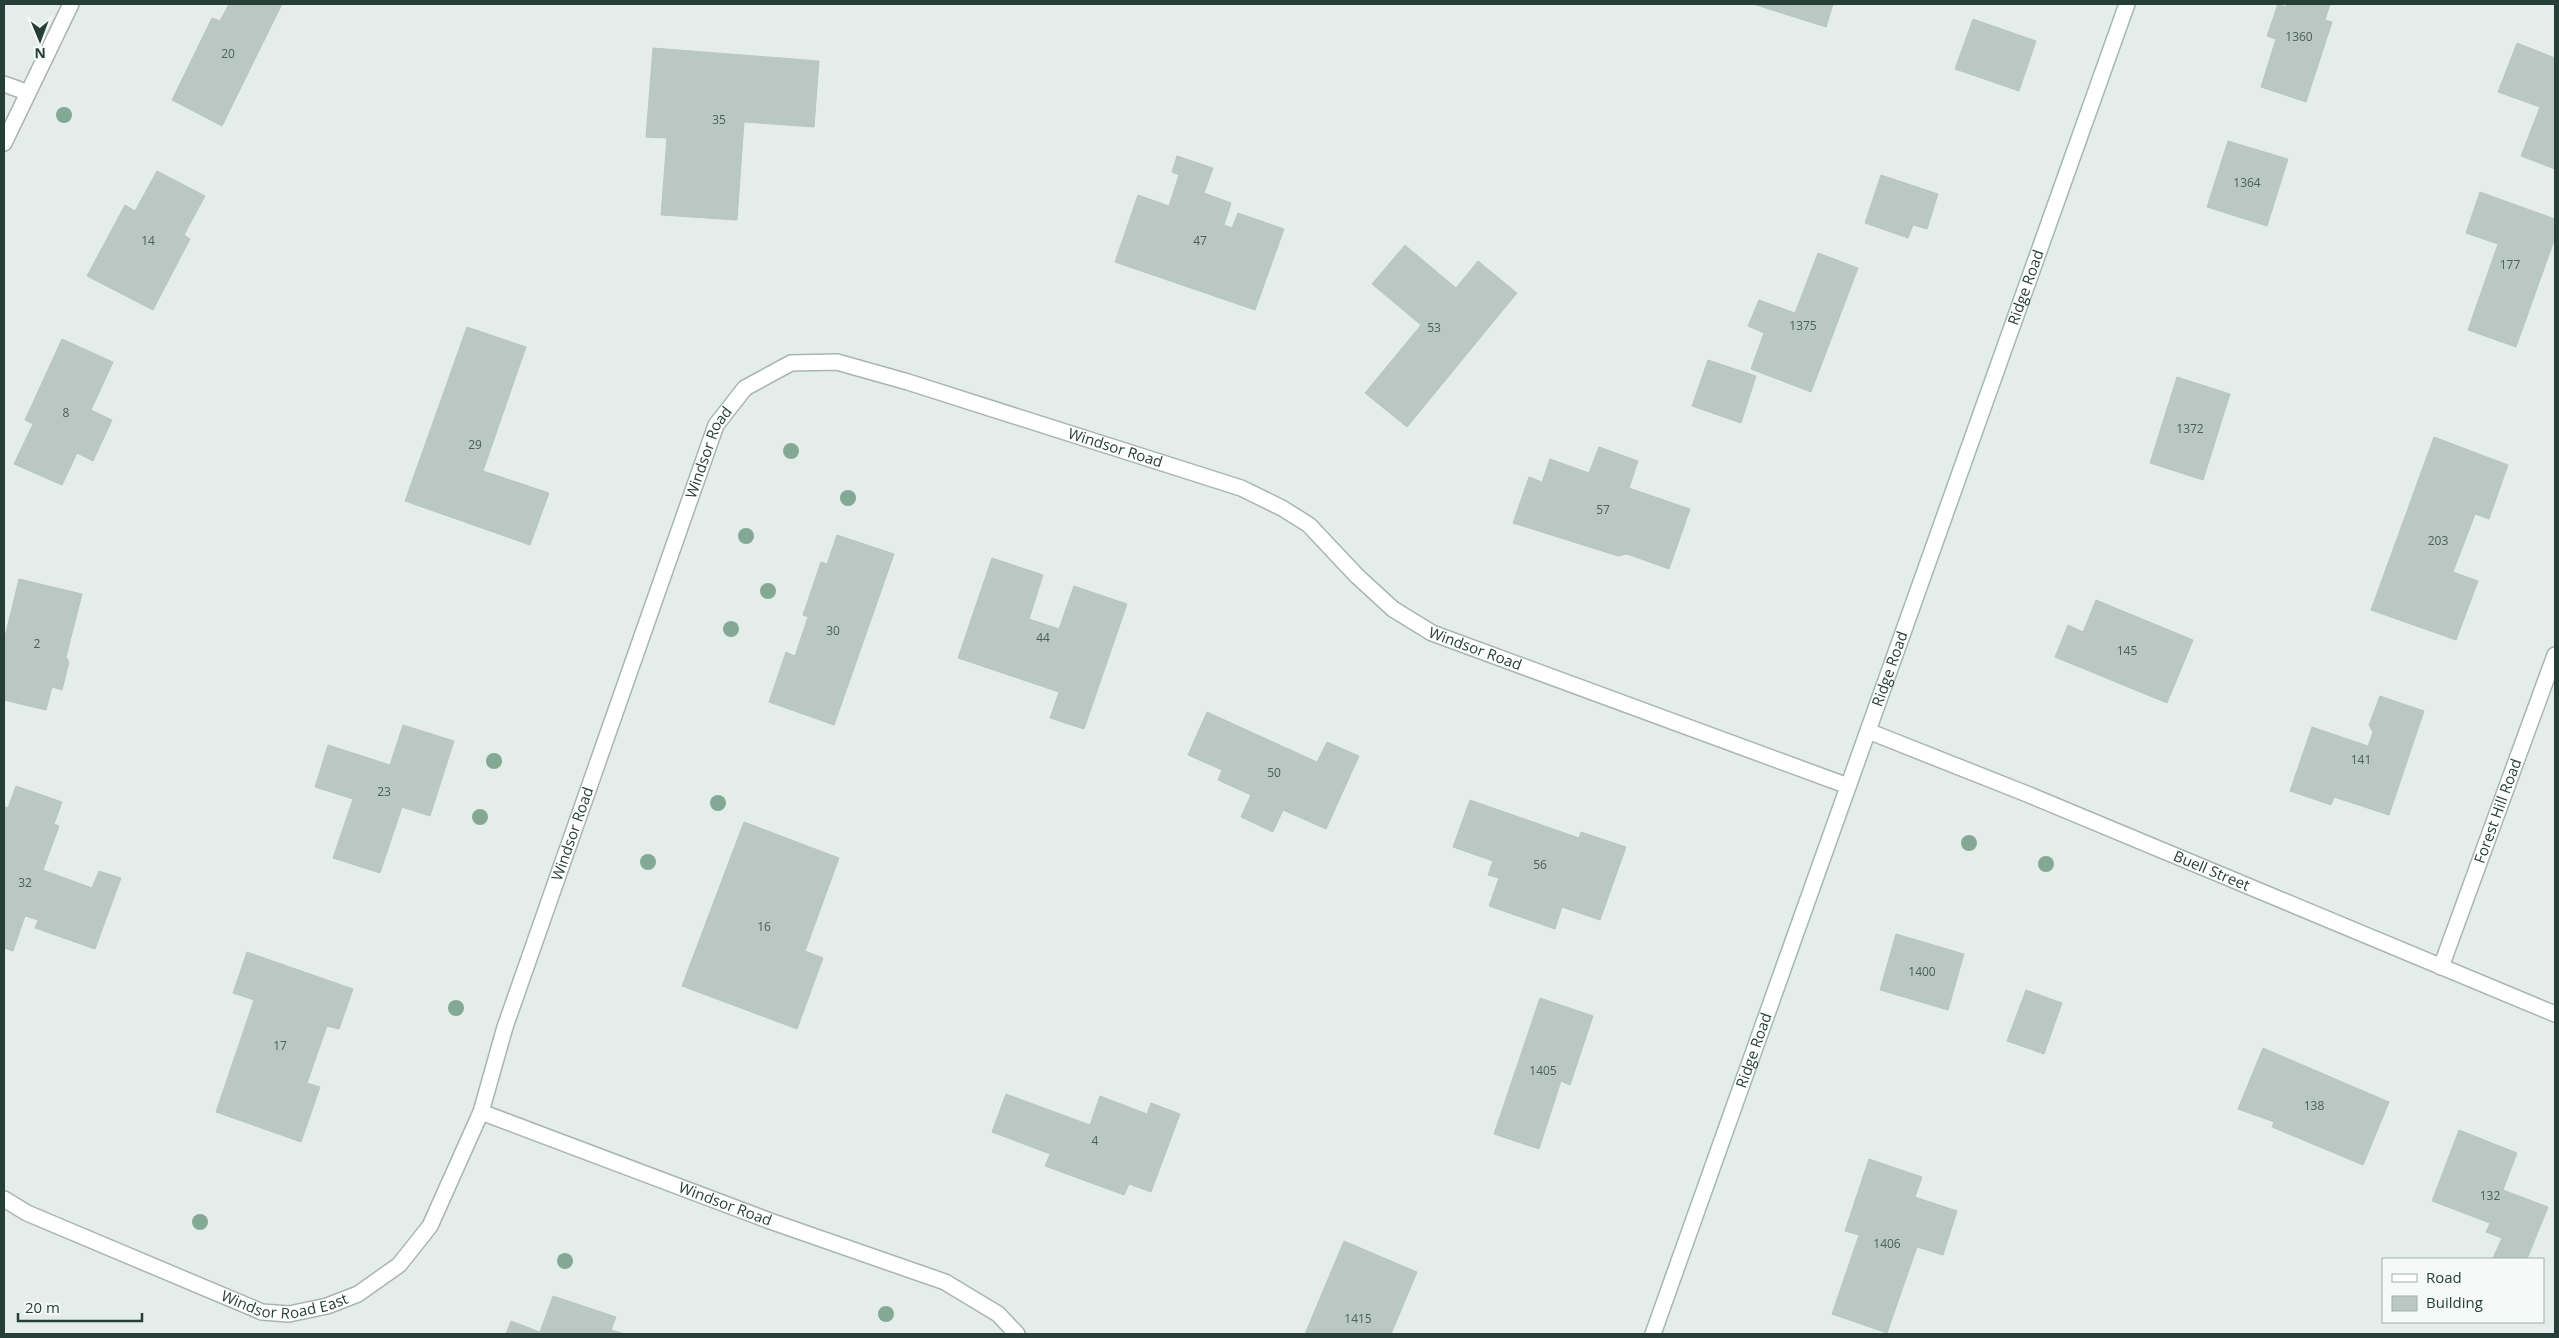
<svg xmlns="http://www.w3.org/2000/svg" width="2559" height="1338" font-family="'Open Sans',sans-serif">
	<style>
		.building { fill: #bac8c3; stroke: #b8c6c1 }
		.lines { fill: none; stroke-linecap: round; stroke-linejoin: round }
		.street-casing { stroke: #a8b5b1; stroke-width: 18 }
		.secondary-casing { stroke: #a4b8b2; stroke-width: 18 }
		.street { stroke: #fff; stroke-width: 15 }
		.secondary { stroke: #fff; stroke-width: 15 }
		.tree { fill: #83a994 }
		.labels { text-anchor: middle; stroke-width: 4; stroke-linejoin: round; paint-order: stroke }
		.number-label { font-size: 12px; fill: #4a605b }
		.street-label { font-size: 15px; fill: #253e38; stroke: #f5faf8 }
	</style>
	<rect width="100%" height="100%" fill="#e5edea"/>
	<path class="building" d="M229,4H282L222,126L172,100L212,18L220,21Z
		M1753,4H1833L1826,27Z
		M2278,4L2286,7L2287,4H2330L2325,20L2332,22L2306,102L2261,87L2276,39L2267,36Z
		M1973,19L2036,41L2019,91L1955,69Z
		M2517,43L2555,58V169L2521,156L2540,107L2498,92Z
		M653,48L819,61L814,127L744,122L737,220L661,215L667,138L646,137Z
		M2228,141L2288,159L2267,226L2207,207Z
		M1177,156L1213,168L1204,193L1231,203L1224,225L1232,228L1238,213L1284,229L1255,310L1115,262L1138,195L1169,206L1179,175L1172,172Z
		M157,171L205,196L184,235L190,239L153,310L87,276L125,205L135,211Z
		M1881,175L1938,194L1927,229L1913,225L1908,238L1865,223Z
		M2480,192L2555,219V238L2516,347L2468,330L2498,244L2466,233Z
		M1405,245L1456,288L1478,261L1517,293L1407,427L1365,393L1421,325L1372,284Z
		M1818,253L1858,268L1811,392L1751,369L1764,333L1748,326L1759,300L1795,313Z
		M467,327L526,347L483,471L549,493L530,545L405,501Z
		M62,339L113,362L91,410L112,420L93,461L77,453L62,485L14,464L33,424L25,420Z
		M1708,360L1756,376L1741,423L1692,406Z
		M2177,377L2230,394L2203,480L2150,463Z
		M2434,437L2508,465L2489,519L2475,514L2453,572L2478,581L2456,640L2371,610Z
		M1599,447L1638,461L1629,488L1690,509L1669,569L1627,554L1618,556L1513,523L1529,477L1542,482L1550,459L1589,473Z
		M837,535L894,554L834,725L769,702L786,652L795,656L808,617L803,615L821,562L827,564Z
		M992,558L1043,575L1029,619L1059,629L1074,586L1127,604L1084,729L1050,718L1059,692L958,658Z
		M19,579L82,594L66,657L69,662L62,690L52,687L46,710L4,700V641Z
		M2096,600L2193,640L2167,703L2055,657L2068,625L2083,632Z
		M2380,696L2424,711L2389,815L2334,797L2331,805L2290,791L2312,727L2368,746L2373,732L2369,725Z
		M1207,712L1317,762L1327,742L1359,756L1326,829L1283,810L1273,832L1241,817L1251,795L1218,780L1222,770L1188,755Z
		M403,725L454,741L430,816L402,807L380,873L333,858L353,799L315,787L328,745L390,765Z
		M16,786L62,802L54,824L59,826L43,870L92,888L99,871L121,878L95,949L35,928L38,920L25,916L13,951L4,948V806L8,808Z
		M1470,800L1579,838L1581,832L1626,847L1600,920L1562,907L1555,929L1489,906L1499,878L1488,875L1493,861L1453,847Z
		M744,822L839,858L805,951L823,958L797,1029L682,986Z
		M1896,934L1964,954L1948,1010L1880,990Z
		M247,952L353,989L339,1029L327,1026L307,1083L320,1087L301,1142L216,1112L254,1000L233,993Z
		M2026,990L2062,1003L2044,1054L2007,1041Z
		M1540,998L1593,1016L1570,1085L1561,1081L1539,1149L1494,1134Z
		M2263,1048L2389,1102L2363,1165L2272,1127L2274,1122L2238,1109Z
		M1006,1094L1090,1125L1100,1096L1147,1114L1151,1103L1180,1114L1151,1192L1129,1184L1124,1195L1045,1166L1050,1154L992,1132Z
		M2459,1130L2517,1153L2503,1190L2548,1207L2527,1259L2493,1258L2502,1238L2486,1232L2490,1223L2432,1201Z
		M1869,1159L1922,1177L1915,1197L1957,1211L1943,1255L1917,1247L1887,1333L1832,1314L1859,1235L1845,1231Z
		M1344,1241L1417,1272L1391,1334H1305Z
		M553,1296L616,1317L611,1330L625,1334H506L511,1321L540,1332Z"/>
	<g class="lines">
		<g class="street-casing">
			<g id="street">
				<path d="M4,84L26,92"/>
				<path d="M4,143L71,4"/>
				<path id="s1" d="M1868,731L2027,794L2555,1014"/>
				<path id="s2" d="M2441,967L2555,655"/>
				<path id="s3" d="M481,1112L770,1221L945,1282L998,1314L1017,1334"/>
				<path id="s4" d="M4,1199L27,1213L262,1312L289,1314L327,1306L358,1294L399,1265L430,1226L481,1112L505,1027L716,425L745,388L791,363L837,362L908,382L1241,488L1282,508L1309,525L1357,576L1393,609L1432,633L1848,786"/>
			</g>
		</g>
		<g class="secondary-casing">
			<g id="secondary">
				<path id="s5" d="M1653,1334L2127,4"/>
			</g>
		</g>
		<use href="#street" class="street"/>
		<use href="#secondary" class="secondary"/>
	</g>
	<g class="tree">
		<circle cx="64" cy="115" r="8"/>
		<circle cx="791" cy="451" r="8"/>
		<circle cx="848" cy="498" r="8"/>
		<circle cx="746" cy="536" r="8"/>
		<circle cx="768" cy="591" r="8"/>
		<circle cx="731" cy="629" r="8"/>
		<circle cx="494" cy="761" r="8"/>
		<circle cx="718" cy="803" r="8"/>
		<circle cx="480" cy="817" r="8"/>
		<circle cx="1969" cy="843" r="8"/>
		<circle cx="648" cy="862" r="8"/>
		<circle cx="2046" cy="864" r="8"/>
		<circle cx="456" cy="1008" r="8"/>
		<circle cx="200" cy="1222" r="8"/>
		<circle cx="565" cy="1261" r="8"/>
		<circle cx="886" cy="1314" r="8"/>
	</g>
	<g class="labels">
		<g class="number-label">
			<text x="2299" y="41">1360</text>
			<text x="228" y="58">20</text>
			<text x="719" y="124">35</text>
			<text x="2247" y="187">1364</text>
			<text x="148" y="245">14</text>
			<text x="1200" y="245">47</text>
			<text x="2510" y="269">177</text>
			<text x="1803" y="330">1375</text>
			<text x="1434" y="332">53</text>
			<text x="66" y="417">8</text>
			<text x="2190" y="433">1372</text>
			<text x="475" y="449">29</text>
			<text x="1603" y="514">57</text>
			<text x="2438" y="545">203</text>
			<text x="833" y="635">30</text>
			<text x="1043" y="642">44</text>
			<text x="37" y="648">2</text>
			<text x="2127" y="655">145</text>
			<text x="2361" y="764">141</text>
			<text x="1274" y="777">50</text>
			<text x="384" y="796">23</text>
			<text x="1540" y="869">56</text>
			<text x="25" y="887">32</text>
			<text x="764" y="931">16</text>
			<text x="1922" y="976">1400</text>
			<text x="280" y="1050">17</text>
			<text x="1543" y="1075">1405</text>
			<text x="2314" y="1110">138</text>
			<text x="1095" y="1145">4</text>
			<text x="2490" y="1200">132</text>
			<text x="1887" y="1248">1406</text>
			<text x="1358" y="1323">1415</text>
		</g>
		<g class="street-label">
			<text dy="5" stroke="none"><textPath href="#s5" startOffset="1111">Ridge Road</textPath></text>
			<text dy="5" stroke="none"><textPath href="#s4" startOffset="1769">Windsor Road</textPath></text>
			<text dy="5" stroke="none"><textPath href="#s4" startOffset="1304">Windsor Road</textPath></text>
			<text dy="5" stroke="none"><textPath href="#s4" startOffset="2189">Windsor Road</textPath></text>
			<text dy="5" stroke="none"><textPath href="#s5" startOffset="706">Ridge Road</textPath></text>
			<text dy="5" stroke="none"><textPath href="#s2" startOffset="166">Forest Hill Road</textPath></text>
			<text dy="5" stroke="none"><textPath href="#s4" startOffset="899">Windsor Road</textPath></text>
			<text dy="5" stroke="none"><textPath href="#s1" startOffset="371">Buell Street</textPath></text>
			<text dy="5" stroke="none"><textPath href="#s5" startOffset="301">Ridge Road</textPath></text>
			<text dy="5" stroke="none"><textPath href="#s3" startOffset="261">Windsor Road</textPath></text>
			<text dy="5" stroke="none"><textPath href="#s4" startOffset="304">Windsor Road East</textPath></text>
		</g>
	</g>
	<rect width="2559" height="1338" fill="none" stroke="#253e38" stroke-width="10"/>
	<rect x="2382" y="1258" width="162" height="65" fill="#f5faf8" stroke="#a2afab"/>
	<rect x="2392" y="1274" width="25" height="8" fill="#ffffff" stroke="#a2afab"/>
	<text x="2426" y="1283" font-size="15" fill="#253e38">Road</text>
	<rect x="2392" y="1296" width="25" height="15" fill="#bac8c3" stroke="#a2afab"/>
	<text x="2426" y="1308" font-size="15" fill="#253e38">Building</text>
	<g transform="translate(40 40) rotate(179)" stroke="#f5faf8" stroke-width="4" paint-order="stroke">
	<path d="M0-4L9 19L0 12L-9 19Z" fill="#253e38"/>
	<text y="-8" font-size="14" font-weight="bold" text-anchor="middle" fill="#253e38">N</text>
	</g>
	<path d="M18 1313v8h124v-8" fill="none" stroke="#253e38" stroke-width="2.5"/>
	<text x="25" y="1313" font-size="15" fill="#253e38" stroke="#f5faf8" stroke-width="4" paint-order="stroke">20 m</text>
</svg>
